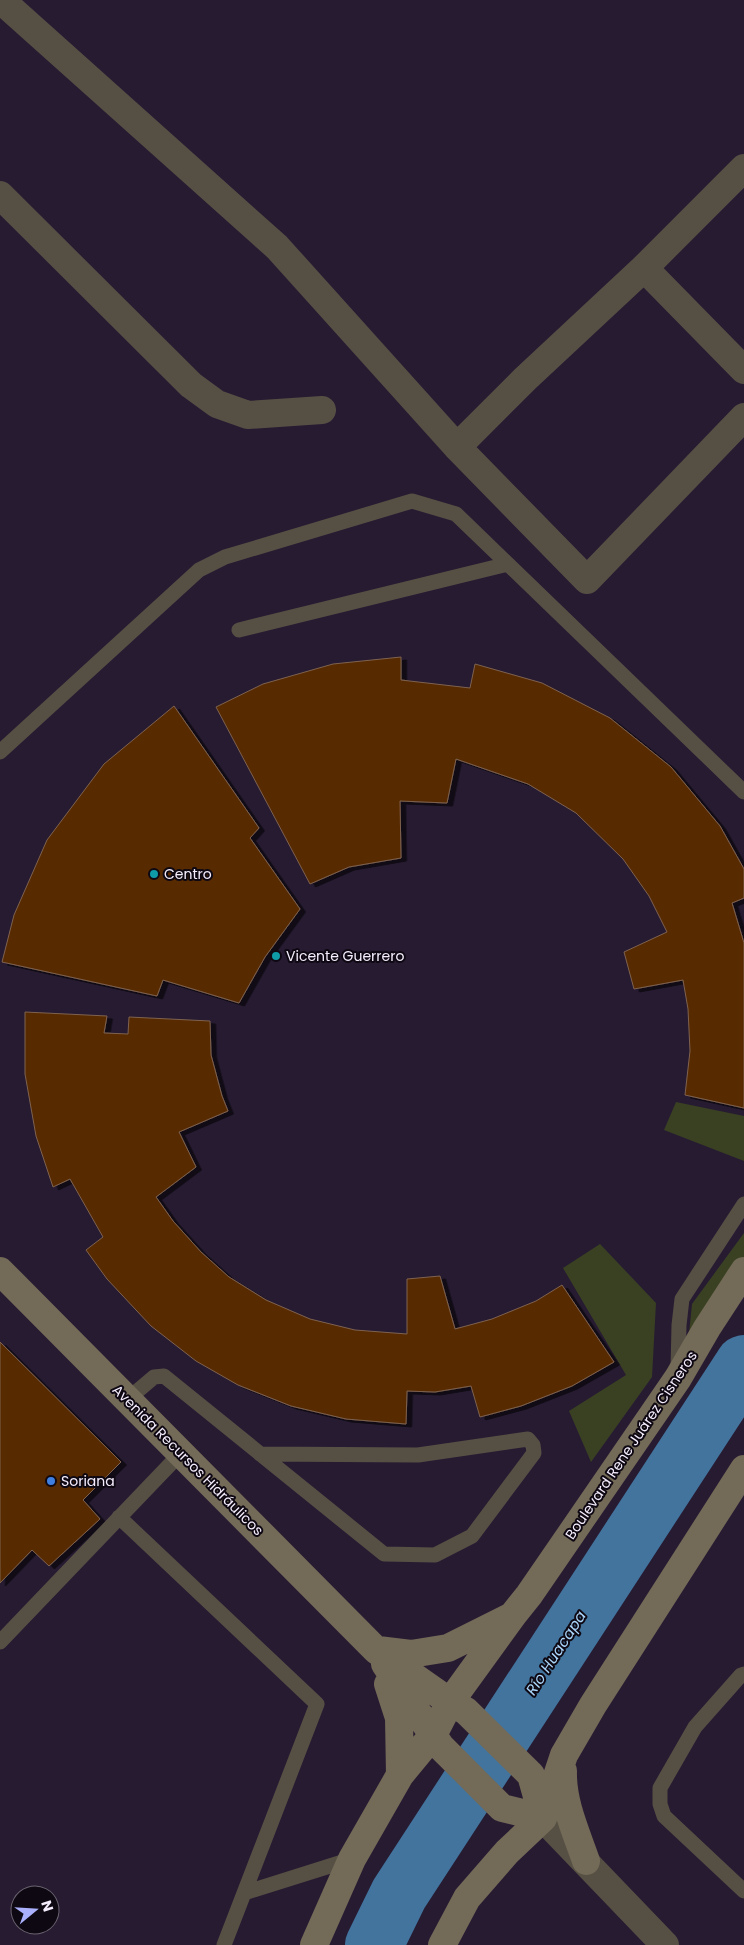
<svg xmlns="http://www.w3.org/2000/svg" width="744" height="1945" font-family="Poppins,sans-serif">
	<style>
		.green { fill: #394122 }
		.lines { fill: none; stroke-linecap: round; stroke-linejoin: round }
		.river { stroke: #42749e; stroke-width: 58 }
		.building { fill: #582a00; stroke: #7e624f; filter: url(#shadow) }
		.lane { stroke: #565044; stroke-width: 15 }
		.street { stroke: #565044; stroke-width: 28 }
		.secondary { stroke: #736a57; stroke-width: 28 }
		.culture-dot { fill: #0f9aa8; stroke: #0e0812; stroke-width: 2 }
		.shop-dot { fill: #3f7fe0; stroke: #0e0812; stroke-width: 2 }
		.labels { text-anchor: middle; stroke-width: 4; stroke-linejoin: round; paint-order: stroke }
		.poi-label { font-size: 14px; fill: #f6eefe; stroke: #0e0812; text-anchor: start }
		.street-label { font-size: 14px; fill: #f6eefe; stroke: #0e0812 }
		.water-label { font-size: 15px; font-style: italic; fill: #abd6fb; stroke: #0e0812 }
	</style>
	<defs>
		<filter id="shadow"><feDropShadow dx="5.5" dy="3" stdDeviation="0" flood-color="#0009"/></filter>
	</defs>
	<rect width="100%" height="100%" fill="#271b32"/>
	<path class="green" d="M676,1102L744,1116V1161L664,1130Z
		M744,1233V1264L688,1344L692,1304Z
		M600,1244L656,1303L652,1377L591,1462L569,1411L626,1375L563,1268Z"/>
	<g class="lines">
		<path class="river" d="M374,1945L399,1894L744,1364"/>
	</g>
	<path class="building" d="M401,657V680L470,688L475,664L542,683L610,718L671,767L720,826L744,869V898L732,903L744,943V1108L685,1095L690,1051L688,1009L683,980L634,989L624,952L667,932L649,896L623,859L576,813L528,784L456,759L447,803L400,801L401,858L349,867L310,884L216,707L263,684L333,664Z
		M174,706L259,828L250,838L300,909L265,957L239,1003L163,980L157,996L2,962L14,915L47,840L104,764Z
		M25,1012L107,1016L104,1033L128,1034L129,1017L210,1021L211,1055L222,1096L228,1111L179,1132L196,1167L156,1197L173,1221L201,1252L229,1277L266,1300L310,1319L355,1330L407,1334V1279L440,1276L455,1329L492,1319L536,1301L562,1285L614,1362L572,1386L521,1406L480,1417L471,1386L435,1392L407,1391L406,1424L346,1419L291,1406L238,1385L196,1361L151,1326L107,1279L86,1250L103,1237L70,1179L53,1187L36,1136L25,1074Z
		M0,1342L121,1462L83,1500L100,1519L49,1566L32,1550L0,1583Z"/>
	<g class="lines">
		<path class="lane" d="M239,630L508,564
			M0,752L199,570L225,557L412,501L456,514L744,792
			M678,1369L679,1325L682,1299L744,1204
			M128,1399L154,1377L164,1376L384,1554L435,1555L472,1536L534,1453L533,1445L528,1439L418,1455L260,1454
			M119,1517L317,1704L224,1945
			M0,1642L181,1453
			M744,1674L741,1675L695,1727L660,1788V1804L664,1816L744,1891
			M244,1893L352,1859"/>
		<path class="street" d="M1,0L277,247L457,447L587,580L744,417
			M0,195L191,385L217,404L248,415L322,410
			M644,268L744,370
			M457,447L525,379L644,268L744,168
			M543,1818L665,1945"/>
		<path class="secondary" d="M0,1271L376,1650L450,1702L466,1711L531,1775L543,1818
			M378,1650L411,1654L448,1648L510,1617
			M385,1664L441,1747L502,1808L543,1818
			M388,1684L399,1718L400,1775
			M563,1771C562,1802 576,1832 586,1861
			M314,1945L352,1859L400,1775L433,1735L450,1702L513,1615L529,1595L678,1378L707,1328L744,1271
			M442,1945L467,1898L507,1852L543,1818L564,1755L593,1705L744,1469"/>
	</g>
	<g class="culture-dot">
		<circle cx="154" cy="874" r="5"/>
		<circle cx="276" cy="956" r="5"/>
	</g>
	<circle class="shop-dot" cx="51" cy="1481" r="5"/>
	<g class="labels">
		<g class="poi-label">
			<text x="164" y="879">Centro</text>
			<text x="286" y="961">Vicente Guerrero</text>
			<text x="61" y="1486">Soriana</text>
		</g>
		<g class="street-label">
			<text transform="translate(631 1445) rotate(-56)" y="5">Boulevard Rene Juárez Cisneros</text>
			<text transform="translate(188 1460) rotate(45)" y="5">Avenida Recursos Hidráulicos</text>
		</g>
		<g class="water-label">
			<text transform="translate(556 1653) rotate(-57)" y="5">Río Huacapa</text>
		</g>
	</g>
	<g transform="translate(35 1910) rotate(72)"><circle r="24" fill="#0e0812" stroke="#6b6470"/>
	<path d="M0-4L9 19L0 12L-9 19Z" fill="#aab0fc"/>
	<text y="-8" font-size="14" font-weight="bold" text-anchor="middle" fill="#f6eefe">N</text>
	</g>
</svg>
